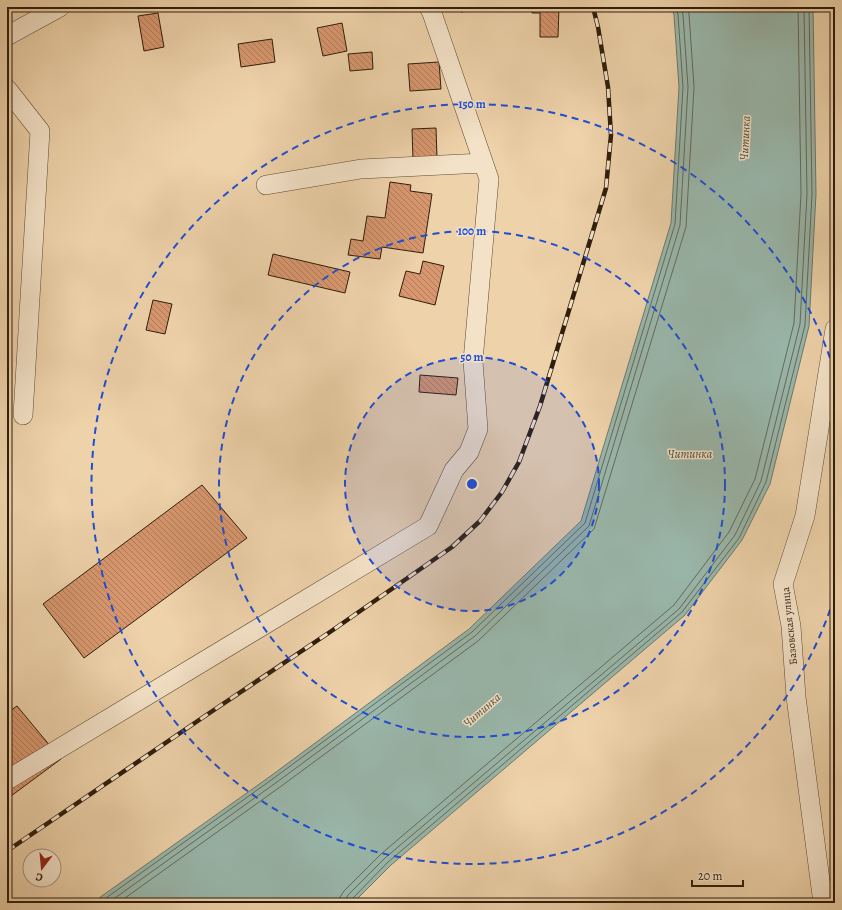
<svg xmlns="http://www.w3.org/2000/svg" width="842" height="910" font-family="Alegreya,serif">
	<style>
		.water { fill: #99b7ab; stroke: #6f796c }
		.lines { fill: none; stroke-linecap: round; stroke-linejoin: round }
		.shore { stroke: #646a5c; stroke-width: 1 }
		.building { fill: url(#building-back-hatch); stroke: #2f1d0d }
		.minor-casing { stroke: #5f4a34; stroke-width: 20 }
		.minor { stroke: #f4e2c8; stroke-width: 19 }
		.rail-casing { stroke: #2f1d0d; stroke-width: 4.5 }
		.rail { stroke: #f4e2c8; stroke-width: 3; stroke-dasharray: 9; stroke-linecap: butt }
		.ring { fill: none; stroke: #1d4ed8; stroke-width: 2; stroke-dasharray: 7 5 }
		.labels { text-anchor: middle; stroke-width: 3; stroke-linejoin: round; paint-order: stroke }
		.street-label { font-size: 11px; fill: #2f1d0d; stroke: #f4e2c8 }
		.water-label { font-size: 12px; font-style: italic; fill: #4f4b3c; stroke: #f4e2c8 }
		.centre { fill: #1d4ed8; stroke: #f4e2c8; stroke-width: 2 }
		.ring-label { font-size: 12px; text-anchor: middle; font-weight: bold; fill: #1d4ed8; stroke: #f4e2c8; stroke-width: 3; stroke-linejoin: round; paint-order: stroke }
	</style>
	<defs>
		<pattern id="building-back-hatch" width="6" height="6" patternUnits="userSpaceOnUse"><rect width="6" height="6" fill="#d8976f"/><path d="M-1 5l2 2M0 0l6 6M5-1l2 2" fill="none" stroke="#b07b5a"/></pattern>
	</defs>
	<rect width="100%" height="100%" fill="#eed2aa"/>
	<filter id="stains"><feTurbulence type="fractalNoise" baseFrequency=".005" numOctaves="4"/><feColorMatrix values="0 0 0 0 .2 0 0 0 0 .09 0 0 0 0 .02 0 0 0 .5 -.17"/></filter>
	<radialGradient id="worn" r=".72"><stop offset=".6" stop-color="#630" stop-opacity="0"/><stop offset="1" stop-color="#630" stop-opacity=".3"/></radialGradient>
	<path class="water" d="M672,7H813L816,194L809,326L770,484L742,540L685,615L391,865L353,903H92L272,775L469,629L581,521L671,223L679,87L674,15Z"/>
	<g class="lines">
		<path class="shore" d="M99,903L274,778L472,632L585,523L675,224L683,87L678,15L676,7
			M108,903L277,782L475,636L589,526L680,225L688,87L683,15L681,7
			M118,903L280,787L478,641L594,529L686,227L694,87L689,14L687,7
			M340,903V897L344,891L381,854L674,605L729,532L755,479L794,323L801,194L798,7
			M346,903V899L348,895L385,858L679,609L735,535L761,481L800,324L807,194L804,7
			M351,903L352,899L388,862L682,612L739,538L766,482L805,325L812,194L809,7"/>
	</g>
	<path class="building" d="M460,7H485V8L461,12Z
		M532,7H559L558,37H540V13H532Z
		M158,13L164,47L144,51L138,16Z
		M342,23L347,51L323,56L317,28Z
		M272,39L275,62L241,67L238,44Z
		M372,52L373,69L350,71L348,54Z
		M439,62L441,89L410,91L408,64Z
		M436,128L437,158L413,159L412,129Z
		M390,182L411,185L410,191L432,194L423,253L382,247L380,259L348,255L351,239L363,241L367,216L385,218Z
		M273,254L350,272L345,293L268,275Z
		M423,261L444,266L435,305L399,296L406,271L420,274Z
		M153,300L172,304L165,334L146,330Z
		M420,375L458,378L456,395L419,392Z
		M202,485L247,538L84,658L43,604Z
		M17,706L61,759L7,799V713Z"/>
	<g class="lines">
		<g class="minor-casing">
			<path id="minor" d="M7,36L60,7
				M7,89L40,131L23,415
				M266,185L361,169L483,163
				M7,780L428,526L454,470L469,452L478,429L473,361L489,179L432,13L429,7
				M823,903L796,697L791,626L783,584L805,516L835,329"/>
		</g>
		<use href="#minor" class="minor"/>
		<g class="rail-casing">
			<path id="rail" d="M7,851L205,716L330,632L452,547L480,521L502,492L519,462L540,406L606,188L611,135L608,87L598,27L593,7"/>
		</g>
		<use href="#rail" class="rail"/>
	</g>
	<circle cx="472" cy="484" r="127" fill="#1d4ed8" fill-opacity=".12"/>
	<g class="ring">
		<circle cx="472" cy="484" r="127"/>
		<circle cx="472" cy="484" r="253"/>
		<path d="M834 598A380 380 0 1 1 834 370"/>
	</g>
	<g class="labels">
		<g class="street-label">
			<text transform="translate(789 626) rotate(-96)" y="4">Базовская улица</text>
		</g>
		<g class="water-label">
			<text transform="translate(745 138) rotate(-87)" y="4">Читинка</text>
			<text x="690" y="458">Читинка</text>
			<text transform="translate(482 710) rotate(-41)" y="4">Читинка</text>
		</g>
	</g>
	<circle cx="472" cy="484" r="6" class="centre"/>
	<g class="ring-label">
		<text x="472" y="108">150 m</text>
		<text x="472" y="235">100 m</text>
		<text x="472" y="361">50 m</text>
	</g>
	<rect width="842" height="910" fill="none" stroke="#eed2aa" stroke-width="24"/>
	<rect x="8" y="8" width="826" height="894" fill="none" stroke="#2f1d0d" stroke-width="2"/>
	<rect x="12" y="12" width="818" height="886" fill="none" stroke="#2f1d0d"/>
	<g transform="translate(42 868) rotate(196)"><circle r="19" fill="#f4e2c8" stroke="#a5937d"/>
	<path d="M0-3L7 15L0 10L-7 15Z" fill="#8f2418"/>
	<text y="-6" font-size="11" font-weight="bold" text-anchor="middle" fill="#2f1d0d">С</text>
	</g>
	<path d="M692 880v6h51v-6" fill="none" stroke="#2f1d0d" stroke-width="2"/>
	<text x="698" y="880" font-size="12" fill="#2f1d0d" stroke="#f4e2c8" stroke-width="3" paint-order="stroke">20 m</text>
	<rect width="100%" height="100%" filter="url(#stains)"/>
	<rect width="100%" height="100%" fill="url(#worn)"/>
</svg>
